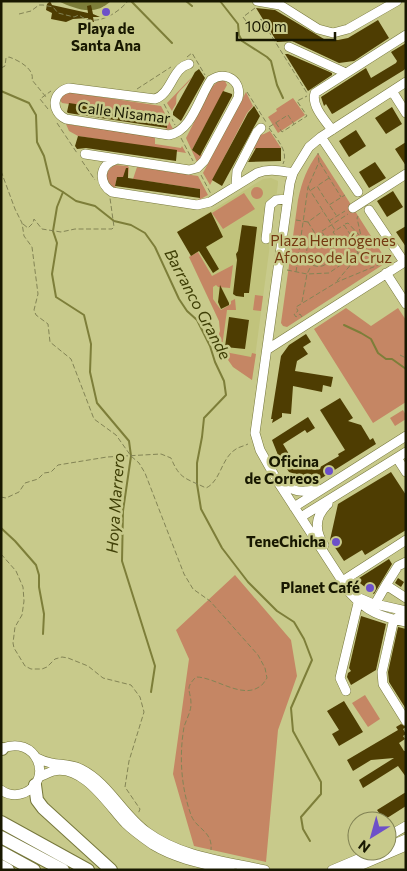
<svg xmlns="http://www.w3.org/2000/svg" width="407" height="871" font-family="Commissioner,sans-serif">
	<style>
		.built { fill: #c1c37c }
		.green { fill: #c58664 }
		.water { fill: #7d7e39 }
		.lines { fill: none; stroke-linecap: round; stroke-linejoin: round }
		.stream { stroke: #7d7e39; stroke-width: 2 }
		.building { fill: #4e3d02 }
		.minor-casing { stroke: #76773b; stroke-width: 10 }
		.highway-casing { stroke: #76773b; stroke-width: 14 }
		.path { stroke: #838455; stroke-width: 1; stroke-dasharray: 5 2.5; stroke-linecap: butt }
		.minor { stroke: #fff; stroke-width: 9 }
		.highway { stroke: #fff; stroke-width: 12 }
		.poi-dot { fill: #6d50c9; stroke: #c8ca8b; stroke-width: 2 }
		.labels { text-anchor: middle; stroke-width: 5; stroke-linejoin: round; paint-order: stroke }
		.poi-label { font-size: 15px; font-weight: bold; fill: #181801; stroke: #c8ca8b; text-anchor: end }
		.street-label { font-size: 15px; fill: #181801; stroke: #c8ca8b }
		.park-label { font-size: 15px; fill: #743911; stroke: #c8ca8b }
		.water-label { font-size: 16px; font-style: italic; fill: #3e3e05; stroke: #c8ca8b }
	</style>
	<rect width="100%" height="100%" fill="#c8ca8b"/>
	<path class="built" d="M271,178L278,181V184L252,380L233,367L219,347L217,340L220,331L219,321L189,257L191,256L177,232L263,179Z"/>
	<path class="green" d="M192,77C188,84 183,87 179,92C175,96 177,99 176,104C175,106 173,108 172,111L167,103Z
		M223,80L225,81L227,85L192,150L200,155L203,154L197,162L186,138L212,87L217,82Z
		M68,92L161,106L173,129L164,130L167,128V118L62,103L60,100L63,95Z
		M246,92L253,106L247,113L210,185L203,173Z
		M293,98L305,115L278,133L268,117L277,111L276,109Z
		M66,124L155,137V144L181,148L182,146L186,153L78,136L69,131Z
		M270,131L281,148L253,149L260,135L264,134Z
		M318,153L385,258L383,262L384,264L287,327L283,326L281,323L298,200C302,181 307,168 318,153Z
		M115,165L128,166L129,168L128,178L117,177L115,186L117,189C104,184 103,171 115,165Z
		M137,167L198,176L208,195L197,201L200,198V189L133,179Z
		M251 193a6 6 0 1 1 12 0a6 6 0 1 1-12 0Z
		M244,193L255,209L223,229L212,213Z
		M198,252L212,276L233,265L230,288L218,287L216,285L213,287V299L221,310L231,304V301L235,299L236,310H227L222,347L225,348V352L251,357L252,353L256,354L252,380L233,367L219,347L217,340L220,331L219,321L189,257Z
		M255,295L263,296L261,311L253,310Z
		M346,308L371,326L398,308L406,320V402L373,423L314,329Z
		M403,410L406,415V419L395,426L390,418Z
		M235,575L291,640L297,676L278,730L266,862L194,846L173,774L189,659L176,630Z
		M365,695L380,719L368,727L352,703Z"/>
	<path class="water" d="M58,1H111C94,17 76,9 58,1Z"/>
	<g class="lines">
		<path class="stream" d="M131,1L172,43
			M186,1L192,6
			M220,1L238,24L239,35L242,41L267,57L271,61L277,85L283,98
			M1,91L29,103L36,115L37,142L44,156L51,185L63,192L76,201L95,206L114,221L131,225L145,233L155,247L179,299L187,311L197,320L210,346L215,362L224,381L226,395L204,418L202,437L197,463V484L201,509L222,548L248,582L277,611L294,622L304,639L312,660L291,708L293,731L321,782V794L301,817L303,829L310,841
			M63,192L57,207L53,231L57,243L52,274L56,297L84,315L91,344L90,372L97,403L129,441L131,456L123,511L122,561L155,666L151,692
			M344,325L361,333L371,339L378,353L386,359H392L406,369
			M1,528L15,541L36,565L39,575V587L44,614L43,634"/>
	</g>
	<path class="building" d="M50,1L52,5L88,13L87,6L91,5L93,14L100,17H93L94,22H89L88,18L73,19L66,22L51,19L52,13L46,10L47,4Z
		M256,8L275,10L324,39L338,40L348,38L378,20L389,38L354,61L339,63L292,41L277,42Z
		M406,43V68L404,70L334,113L332,114L326,104L324,106L321,97L366,68L371,78L396,63L397,61L391,52Z
		M285,54H288L332,73V75L308,91Z
		M199,69L205,78L181,121L173,115V112L195,72Z
		M223,91L232,94V96L200,156L192,150Z
		M69,103L167,118V128L68,113L67,112Z
		M254,106L260,116L222,186L212,180L248,113Z
		M392,107L402,124L386,134L375,118Z
		M356,130L366,146L349,157L339,141Z
		M78,136L177,150L176,161L86,148L77,149L75,146Z
		M406,142V166L395,149Z
		M256,148H281V161L248,162Z
		M375,162L386,178L369,188L359,172Z
		M126,168H128V178L200,189V198L115,186L117,177H123Z
		M393,191L403,207L387,217L377,201Z
		M211,212L223,237L206,247L219,269L213,273L199,251L191,256L177,232Z
		M242,225L257,227L249,293H244V297L236,296L233,294L237,260L236,254L238,251Z
		M406,226V247L396,232Z
		M220,285L229,303V305L221,309L218,302Z
		M229,317L249,320L245,349L225,347Z
		M306,334L311,342L303,347L308,354L297,361L295,371L333,377L331,387L323,385L322,392L293,386L291,414L282,413V417L272,423L273,419H271L281,356L289,345Z
		M340,398L353,418L348,421L361,425L370,440L373,438L376,444L317,481L289,472L278,455L272,440L308,417L315,428L307,433L305,430L283,444L295,464L315,470L339,456L338,454L345,450L320,410Z
		M391,472L406,495V530L365,555L362,550L344,561L330,540L338,504Z
		M389,559L392,564L374,594L356,580Z
		M398,578L404,582L401,587L395,583Z
		M361,616L386,624L376,670L351,685L347,677L348,673L351,671L349,668Z
		M398,627L406,629V709L389,682L388,672Z
		M344,701L363,732L339,746L332,734L339,730L327,711Z
		M401,724L406,727L403,729L406,734L403,736L405,739L399,743L404,751H406V777L398,766L363,788L359,780L394,758L371,760L353,771L347,760L398,730L396,727Z
		M406,792V806L384,820L377,810Z"/>
	<g class="lines">
		<g class="minor-casing">
			<path id="minor" d="M257,1L280,5L318,29L333,33L348,29L397,1
				M289,47L346,73
				M406,82L321,137L309,147L293,173L290,183L255,433L260,450L278,482L350,593C367,612 381,617 406,622
				M392,91L406,113
				M332,130C325,120 311,106 315,93L406,35
				M321,137L358,192
				M85,154L189,170L197,168L204,161L238,98C242,81 226,70 211,80C199,97 192,131 169,135L66,119C50,111 52,92 69,88L155,99C172,93 172,68 189,64
				M115,160C99,165 98,183 112,192L197,205L210,202L257,173C270,168 280,171 293,173
				M236,185L237,171L257,132L261,128
				M353,208L406,174
				M369,210L404,262
				M266,239L270,205L276,200L287,199
				M386,273L406,304
				M268,349L406,261
				M397,458L406,472
				M279,482C292,490 302,495 316,488
				M294,507L406,436
				M301,517L406,452
				M324,545C314,530 315,516 328,504
				M406,562L398,566L386,585L406,598
				M341,582L406,540
				M357,597L371,603L406,611
				M375,604L386,585
				M406,614L398,617L393,623L382,672L383,684L406,721
				M346,691L340,678L359,599
				M1,749C36,733 55,780 24,793C16,796 8,795 1,790
				M37,758C41,760 46,762 51,763C61,765 71,764 81,769C109,783 122,814 147,832C181,857 225,861 265,870
				M39,777C43,775 48,773 53,771C83,764 108,805 125,823C133,831 143,838 153,845C176,859 203,864 230,870
				M387,837L406,826
				M387,847L406,839
				M332,870L377,851
				M350,870L406,846"/>
		</g>
		<g class="highway-casing">
			<path id="highway" d="M1,749H2
				M35,785L37,800L43,808L111,870
				M1,822L88,870
				M1,837L63,870
				M1,852L34,870
				M1,866L8,870"/>
		</g>
		<path class="path" d="M255,8L243,17L254,32L260,28L256,23L261,19L307,93
			M19,14L31,11L39,5H43L53,7L58,13L74,17L79,15C95,28 117,14 128,1
			M187,57L192,53L205,75
			M1,68L5,66L6,58L9,57C18,60 35,69 32,80L46,97
			M137,89L171,67
			M247,92L266,122
			M164,104L175,125
			M48,109L40,99L51,91
			M57,123L77,153
			M276,123L282,132L307,116L297,101L307,96
			M269,127L288,115L294,124
			M269,128C276,138 289,151 283,164
			M181,138L193,161
			M82,161L95,180
			M320,163L341,197
			M1,171L15,209L22,223L24,236L32,247L38,294L34,310L36,315L48,324L50,342L71,359L94,419L116,435L131,456L139,463L145,473L184,574L193,589L210,601L258,655L265,668L267,678C265,681 262,686 259,687C241,699 215,677 196,677C184,689 191,690 191,704C191,712 186,720 184,727C179,756 181,787 191,815C196,829 213,831 211,850
			M201,175L211,194
			M329,178L317,186L329,205L345,195
			M308,187L335,230
			M311,190L317,186
			M330,206L336,215
			M296,220L308,222L323,211
			M329,221L345,211
			M308,222L316,235L348,214
			M23,224L28,228L33,223L34,219L42,229L61,232L75,229H112L114,227L110,198
			M345,224L348,223L360,236
			M344,225L352,237L341,243L333,232Z
			M316,235L317,237L307,248L306,258L312,265C323,269 328,264 333,255L330,245L322,232
			M350,239L354,245
			M358,253L354,245L361,236L357,218L358,216
			M287,270L307,274L329,273L358,253L383,261
			M296,272L308,187L319,162L318,153
			M337,281L353,262L352,257
			M302,302L307,274L311,266
			M302,317L300,314L296,317L294,314L298,311L296,307L337,282L383,263
			M400,355L406,358
			M1,497L6,498L19,492L25,483L38,479L44,473L51,472L58,465L107,457L161,454L171,458C180,480 186,478 206,488C221,481 221,458 236,449C239,447 244,446 248,444
			M1,554L16,571L23,587L24,601L22,615L15,627L13,643L14,648L25,666L31,669H42L47,667L55,659L62,657L68,658L88,666L103,678L131,685L140,697L144,712L129,761L125,787L140,809L138,814"/>
		<use href="#minor" class="minor"/>
		<use href="#highway" class="highway"/>
	</g>
	<g class="poi-dot">
		<circle cx="106" cy="12" r="5"/>
		<circle cx="329" cy="471" r="5"/>
		<circle cx="336" cy="542" r="5"/>
		<circle cx="370" cy="588" r="5"/>
	</g>
	<g class="labels">
		<g class="poi-label">
			<text x="106" y="34" text-anchor="middle">Playa de<tspan x="106" dy="17">Santa Ana</tspan></text>
			<text x="319" y="467">Oficina<tspan x="319" dy="17">de Correos</tspan></text>
			<text x="326" y="547">TeneChicha</text>
			<text x="360" y="593">Planet Café</text>
		</g>
		<g class="street-label">
			<text transform="translate(124 113) rotate(7)" y="5">Calle Nisamar</text>
		</g>
		<g class="park-label">
			<text x="333" y="246">Plaza Hermógenes<tspan x="333" dy="17">Afonso de la Cruz</tspan></text>
		</g>
		<g class="water-label">
			<text transform="translate(198 304) rotate(62)" y="6">Barranco Grande</text>
			<text transform="translate(115 503) rotate(-86)" y="6">Hoya Marrero</text>
		</g>
	</g>
	<rect width="407" height="871" fill="none" stroke="#181801" stroke-width="5"/>
	<g transform="translate(372 836) rotate(217)"><circle r="24" fill="#c8ca8b" stroke="#828354"/>
	<path d="M0-4L9 19L0 12L-9 19Z" fill="#6d50c9"/>
	<text y="-8" font-size="14" font-weight="bold" text-anchor="middle" fill="#181801">N</text>
	</g>
	<path d="M237 32v8h98v-8" fill="none" stroke="#181801" stroke-width="2.5"/>
	<text x="245" y="32" font-size="15" fill="#181801" stroke="#c8ca8b" stroke-width="4" paint-order="stroke">100 m</text>
</svg>
